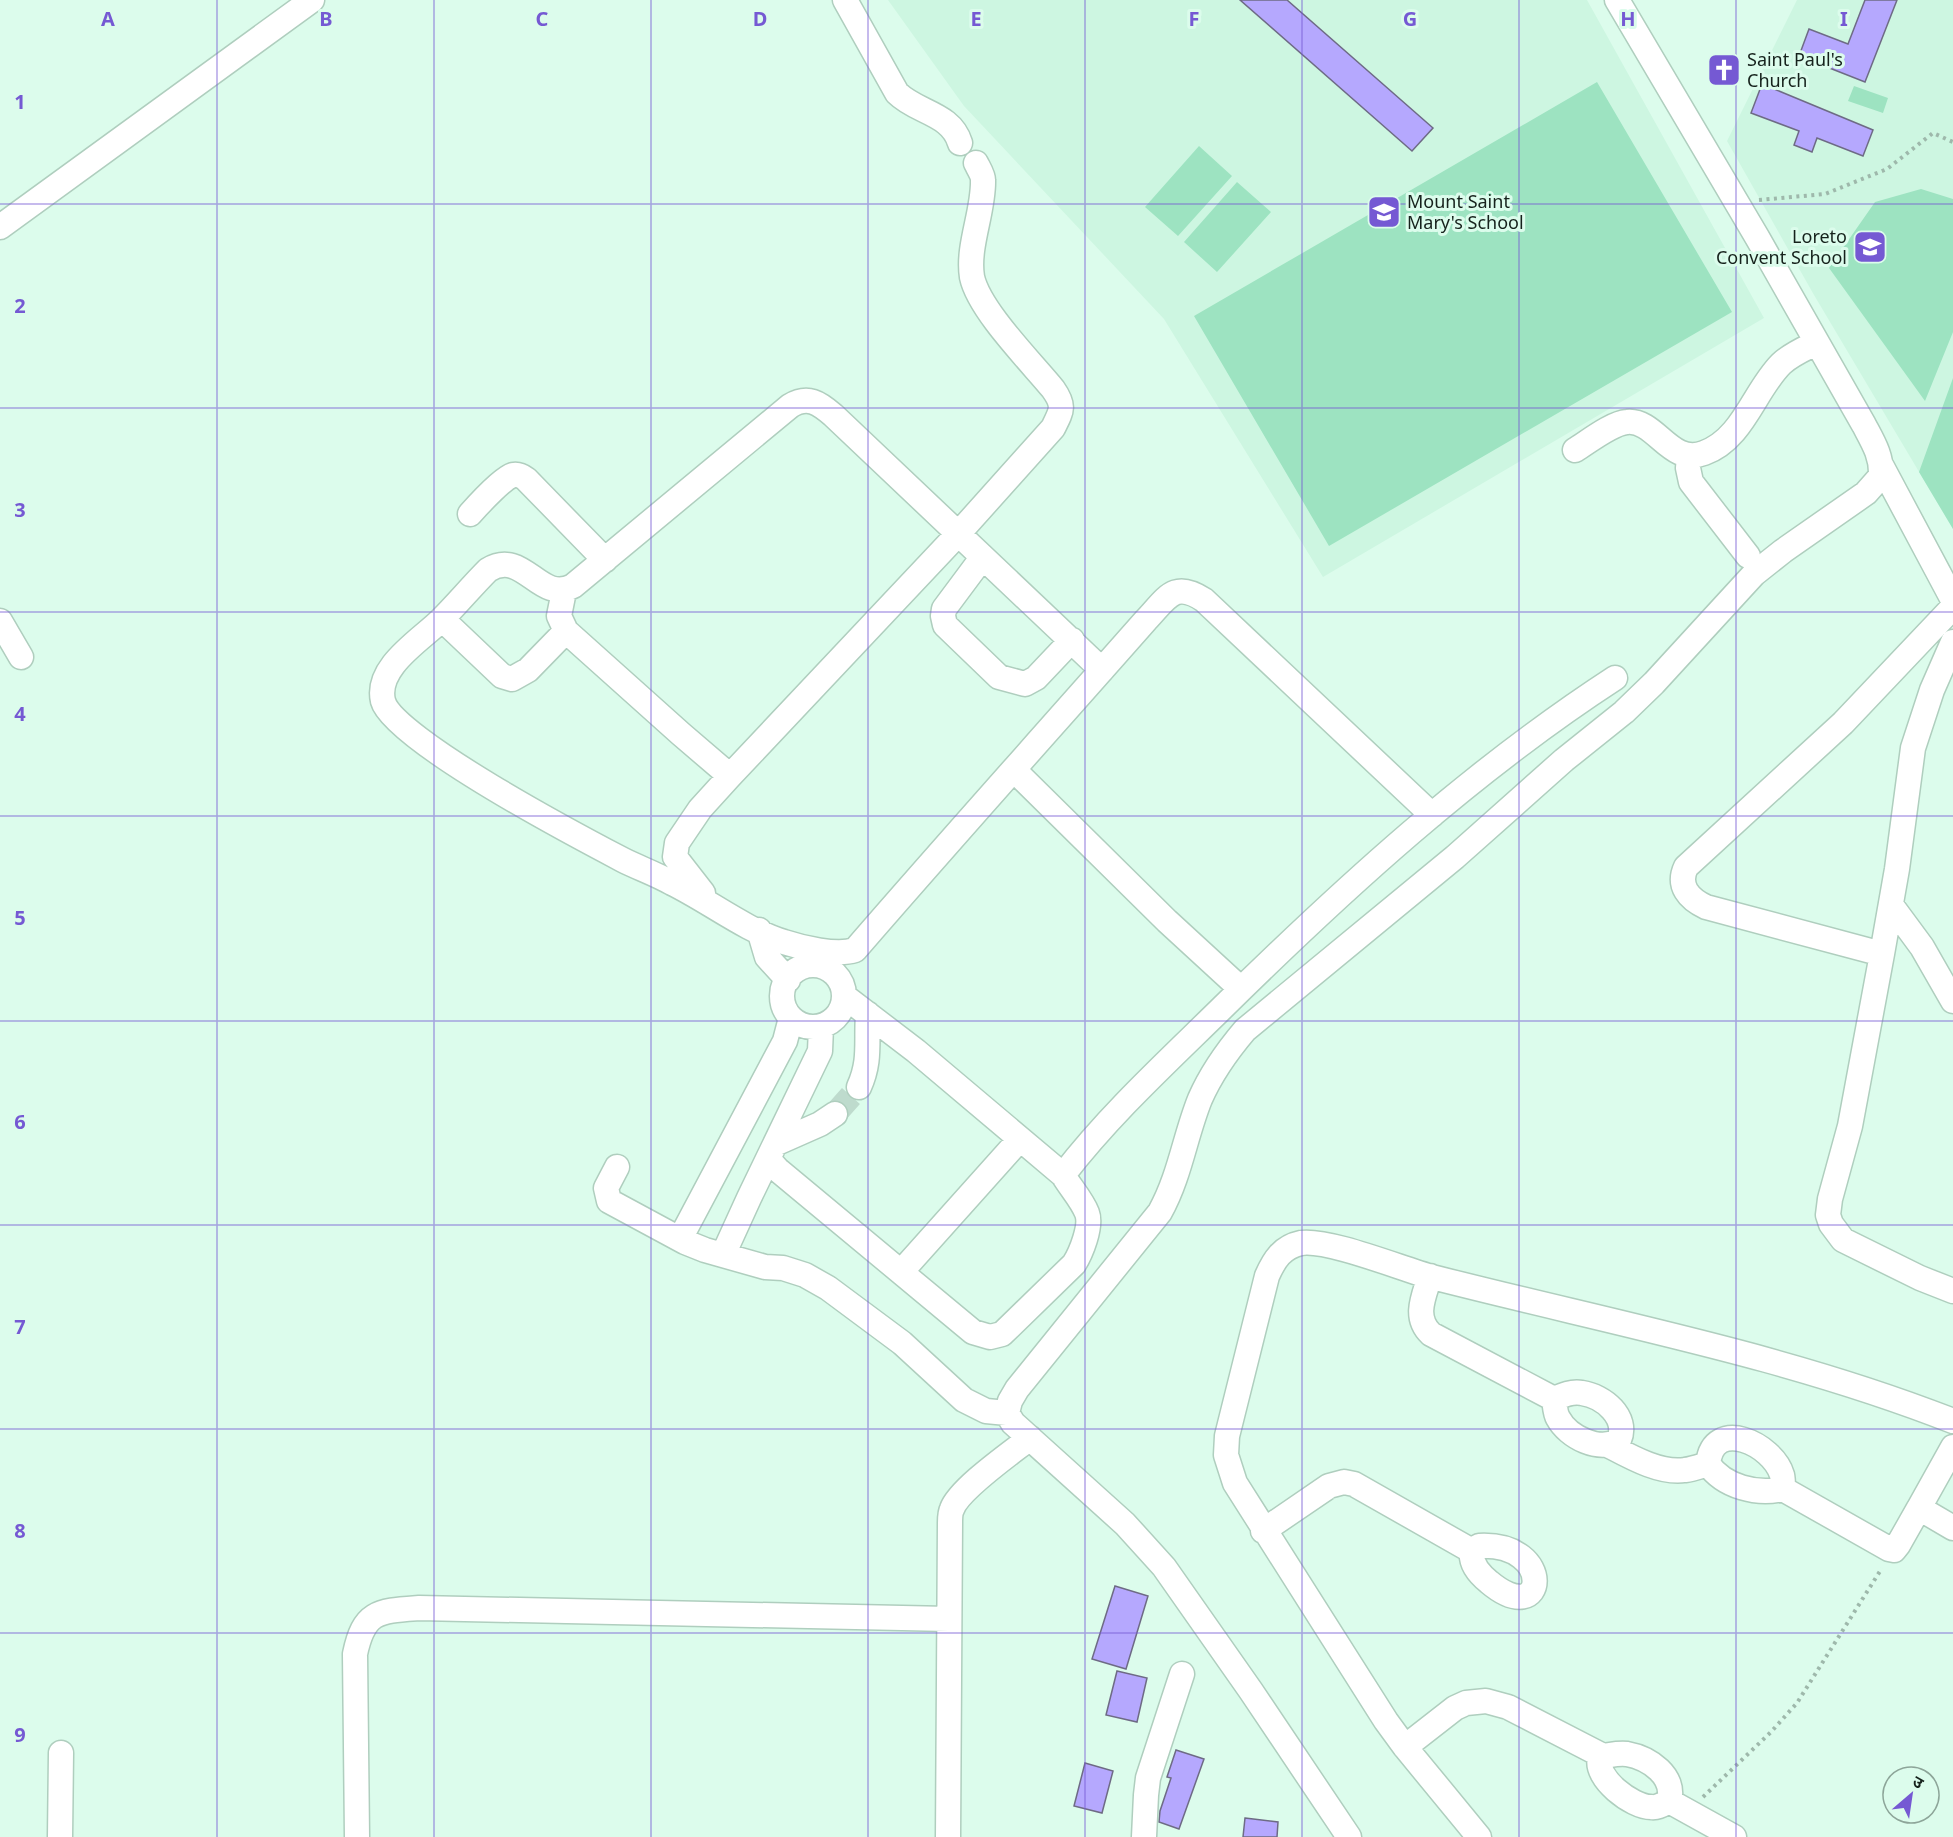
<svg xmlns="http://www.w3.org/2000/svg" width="1953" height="1837" font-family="'Noto Sans','Noto Sans Devanagari',sans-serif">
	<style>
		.built { fill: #cdf6e1 }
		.green { fill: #9de3c1 }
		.building { fill: #b5a8fe; stroke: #6e6b85; stroke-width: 1.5 }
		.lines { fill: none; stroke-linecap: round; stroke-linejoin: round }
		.minor-tunnel { stroke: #bedbcd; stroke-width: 24; stroke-dasharray: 24 12; stroke-linecap: butt }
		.minor-casing { stroke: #afcebe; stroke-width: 27 }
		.path { stroke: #9eb8ab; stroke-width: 4; stroke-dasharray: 3 4.5; stroke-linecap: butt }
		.minor { stroke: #fff; stroke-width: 24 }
		.grid { fill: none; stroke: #7559d3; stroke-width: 1.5; stroke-opacity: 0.55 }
		.labels { text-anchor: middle; stroke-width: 6; stroke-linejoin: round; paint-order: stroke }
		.poi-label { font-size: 18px; fill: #16221c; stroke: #dcfcec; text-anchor: start }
		.grid-label { font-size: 20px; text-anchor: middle; font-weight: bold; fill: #7559d3; stroke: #dcfcec; stroke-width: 6; stroke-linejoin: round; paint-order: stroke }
	</style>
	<rect width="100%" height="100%" fill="#dcfcec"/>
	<path class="built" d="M888,0H1587L1764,318L1323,577L1164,319L964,106Z
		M1797,0H1953V529L1814,295L1727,141Z"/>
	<path class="green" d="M1597,82L1732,312L1329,546L1194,316Z
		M1854,86L1888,98L1883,113L1848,101Z
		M1199,146L1232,176L1178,236L1145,207Z
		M1237,182L1271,212L1217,272L1184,242Z
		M1921,189L1953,199V332L1925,401L1829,268L1875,202Z
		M1953,378V529L1919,472Z"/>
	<path class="building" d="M1240,0H1287L1433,128L1412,151Z
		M1865,0H1897L1865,82L1799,56L1809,29L1848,44Z
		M1762,84L1873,130L1863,156L1817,138L1812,152L1794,145L1799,131L1751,113Z
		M1115,1586L1148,1596L1126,1669L1092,1659Z
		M1117,1671L1147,1678L1137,1722L1106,1715Z
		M1176,1750L1204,1759L1179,1829L1159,1822L1160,1811L1171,1778L1167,1777Z
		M1085,1763L1113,1771L1102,1813L1074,1806Z
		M1245,1818L1278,1822L1277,1837H1243Z"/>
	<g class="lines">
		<path class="minor-tunnel" d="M835,1114L859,1087"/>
		<g class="minor-casing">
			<path id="minor" d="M845,0L897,93C917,113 951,113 960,143
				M0,227L312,0
				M1575,450C1588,442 1612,423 1627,422C1656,419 1670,466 1704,453C1743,439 1754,391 1781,364C1790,355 1804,349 1816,343
				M1689,456L1688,468L1691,482L1748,556
				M1881,465L1953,600
				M470,514C478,505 503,478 513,475C518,474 522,476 526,479L605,560
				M982,558L944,609L943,616L945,625L999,677L1025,684L1036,678L1072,640
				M564,591L559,616L566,631L681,734L730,776
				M442,619L502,676L512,679L528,670L566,631
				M0,621L21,657
				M1953,642L1932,690L1913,748L1897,869L1882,954L1850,1126L1830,1199L1828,1215L1831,1224L1843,1240L1920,1278L1953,1291
				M1102,670L833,415C819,403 808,395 790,406L573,586C539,604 524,548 488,570C472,586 457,604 441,620C421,640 375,667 383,701C393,739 581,838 623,860C639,868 656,874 672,883C709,901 745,930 784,942C802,948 837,956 855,950C951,839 1049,730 1146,620C1167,598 1174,580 1204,600L1432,815
				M1014,770L1167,921L1241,989
				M703,893L675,857L677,843L700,809L730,776L958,534L1053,428C1062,410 1065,406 1053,389C1031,362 979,310 972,277C967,246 984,211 983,180C983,175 979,169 976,163
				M1891,905L1922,947L1953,1001
				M759,930L767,957L788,980
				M1882,954L1706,907C1689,899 1677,886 1686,867L1843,723L1953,607
				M782 996a31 31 0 1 1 62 0a31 31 0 1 1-62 0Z
				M844,996L916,1051L1063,1175
				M859,1087C871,1061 866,1042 868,1014
				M777,1143L820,1124L835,1114
				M769,1160L778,1170L973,1332L990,1337L1002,1334L1074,1264C1081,1253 1092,1226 1087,1213C1082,1200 1070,1187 1063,1175C1110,1114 1167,1062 1222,1008C1344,888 1472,771 1615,678
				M617,1167L606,1188L609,1201L685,1242L705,1250L765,1267L783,1268L805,1275L828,1288L902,1343L964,1400L986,1411L1007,1413
				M680,1239L785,1041L791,1018
				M723,1255L749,1198L820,1051L821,1027
				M901,1272L1020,1139
				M1430,1276C1424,1296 1413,1317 1431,1334L1554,1399C1563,1395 1572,1391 1582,1393C1603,1396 1629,1417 1619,1440C1600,1453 1568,1437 1558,1418C1555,1413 1555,1405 1554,1399
				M1608,1445C1629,1456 1660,1474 1685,1470C1693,1469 1701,1466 1708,1464
				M1953,1447L1919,1508L1953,1528
				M1783,1489C1757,1495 1724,1487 1708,1464C1713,1416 1773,1444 1782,1475C1783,1479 1783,1485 1783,1489L1889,1549L1894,1550L1898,1545L1919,1508
				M1263,1531L1329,1486L1344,1482L1354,1484L1472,1551
				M1479,1546C1556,1542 1547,1631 1489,1582C1479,1574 1470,1564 1472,1551Z
				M1405,1747L1455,1708L1466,1703L1486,1701L1508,1707L1603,1756C1611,1755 1618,1753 1627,1754C1649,1758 1676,1776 1669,1801C1663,1804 1658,1808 1651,1807C1632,1807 1594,1778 1600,1758L1603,1756
				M1669,1801L1734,1837
				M60,1837L61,1753
				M357,1837L355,1654C364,1611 378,1611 419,1608L949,1619
				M948,1837L950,1523C950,1519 950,1513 952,1509C959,1489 1011,1453 1030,1438
				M1144,1837L1146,1795L1148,1778L1182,1674
				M1349,1837L1251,1691L1164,1567L1125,1524L1013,1423L1007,1413L1010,1401L1017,1389L1160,1212C1180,1176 1185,1136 1200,1099C1211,1074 1228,1050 1245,1030L1455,857L1564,760L1624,712L1654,683L1754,574L1783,551L1866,493L1881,476C1882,456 1873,442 1864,425L1757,237L1617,0
				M1479,1837L1405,1747L1386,1721L1235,1483L1226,1455L1227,1436L1267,1276C1274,1260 1282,1247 1301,1243C1329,1239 1402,1269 1432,1277C1607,1322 1785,1355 1953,1421"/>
		</g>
		<path class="path" d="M1759,200L1825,194L1887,169L1933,133L1953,142
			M1703,1797L1771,1732L1797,1703L1882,1568"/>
		<use href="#minor" class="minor"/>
	</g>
	<path class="grid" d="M217,0V1837M434,0V1837M651,0V1837M868,0V1837M1085,0V1837M1302,0V1837M1519,0V1837M1736,0V1837M0,204H1953M0,408H1953M0,612H1953M0,816H1953M0,1021H1953M0,1225H1953M0,1429H1953M0,1633H1953"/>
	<defs>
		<g id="church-square" transform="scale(1.725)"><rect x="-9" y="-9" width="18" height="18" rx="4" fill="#7559d3" stroke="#dcfcec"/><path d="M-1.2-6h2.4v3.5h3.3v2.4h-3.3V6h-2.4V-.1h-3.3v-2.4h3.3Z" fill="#fff"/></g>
		<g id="school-square" transform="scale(1.725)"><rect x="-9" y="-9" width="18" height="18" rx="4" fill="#7559d3" stroke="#dcfcec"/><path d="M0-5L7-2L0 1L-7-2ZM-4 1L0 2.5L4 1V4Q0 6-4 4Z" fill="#fff"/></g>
	</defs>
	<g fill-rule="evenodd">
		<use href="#church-square" x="1724" y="70"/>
		<use href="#school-square" x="1384" y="212"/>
		<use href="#school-square" x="1870" y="247"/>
	</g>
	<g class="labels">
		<g class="poi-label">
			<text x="1747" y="66">Saint Paul's<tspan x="1747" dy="21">Church</tspan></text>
			<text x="1407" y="208">Mount Saint<tspan x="1407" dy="21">Mary's School</tspan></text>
			<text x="1847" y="243" text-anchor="end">Loreto<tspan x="1847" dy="21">Convent School</tspan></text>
		</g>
	</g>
	<g class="grid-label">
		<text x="108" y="26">A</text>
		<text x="326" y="26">B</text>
		<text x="542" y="26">C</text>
		<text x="760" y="26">D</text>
		<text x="976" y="26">E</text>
		<text x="1194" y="26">F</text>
		<text x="1410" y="26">G</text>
		<text x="1628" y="26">H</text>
		<text x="1844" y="26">I</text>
		<text x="20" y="109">1</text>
		<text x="20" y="313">2</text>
		<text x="20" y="517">3</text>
		<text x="20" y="721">4</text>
		<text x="20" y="925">5</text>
		<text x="20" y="1129">6</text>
		<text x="20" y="1334">7</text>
		<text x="20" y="1538">8</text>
		<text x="20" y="1742">9</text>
	</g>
	<g transform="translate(1911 1795) rotate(29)"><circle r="28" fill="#dcfcec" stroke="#8da599" stroke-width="1.5"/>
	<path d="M0-4.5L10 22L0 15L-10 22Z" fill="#7559d3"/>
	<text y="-9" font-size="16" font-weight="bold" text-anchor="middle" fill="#16221c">उ</text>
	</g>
</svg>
